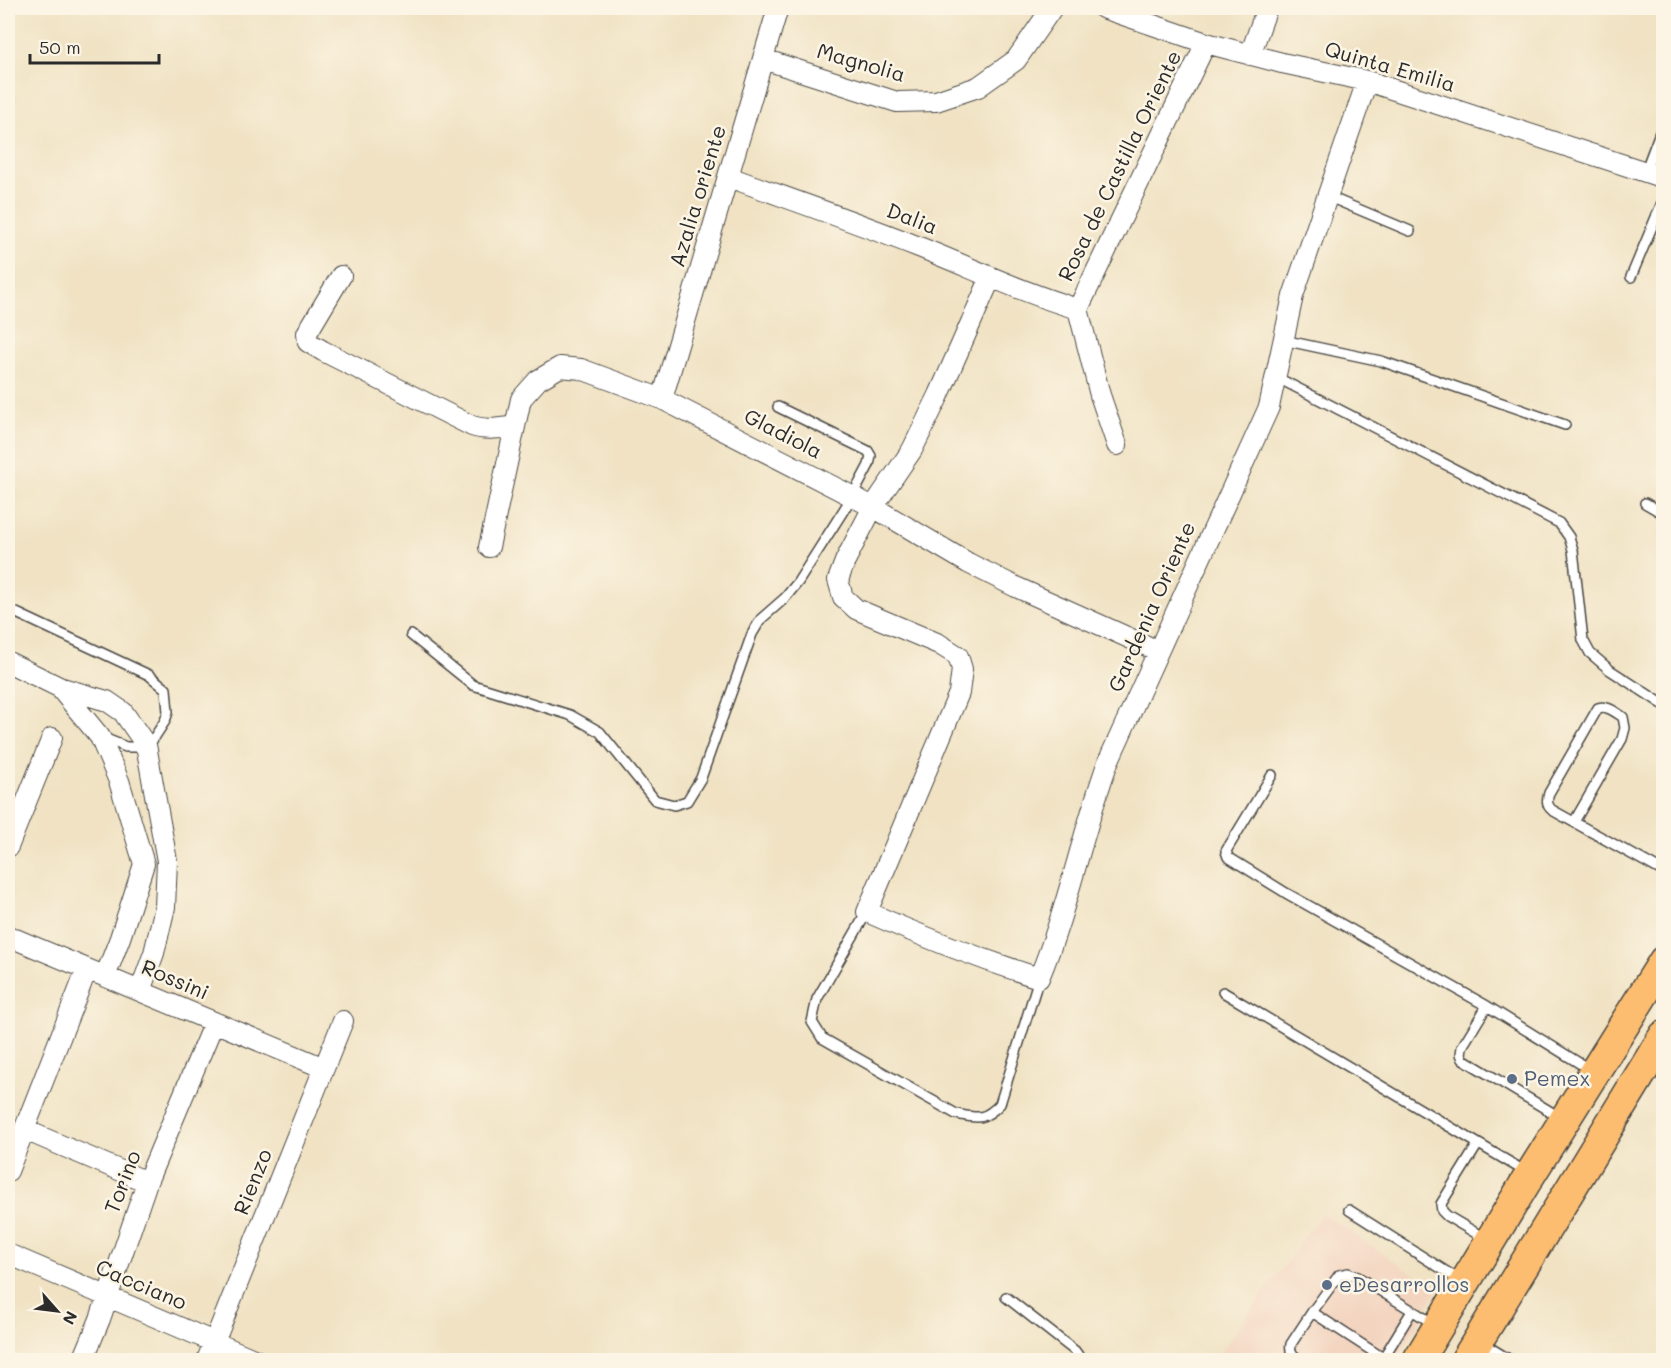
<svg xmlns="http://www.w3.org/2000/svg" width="1671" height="1368" font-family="Mali,sans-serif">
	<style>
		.built { fill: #f3d4bf }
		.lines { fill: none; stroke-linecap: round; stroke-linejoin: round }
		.service-casing { stroke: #494642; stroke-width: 12 }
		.minor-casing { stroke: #494642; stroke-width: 22 }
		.primary-casing { stroke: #494642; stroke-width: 33 }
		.service { stroke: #fff; stroke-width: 9 }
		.minor { stroke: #fff; stroke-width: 20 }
		.primary { stroke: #fcbd6f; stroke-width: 30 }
		.service-dot { fill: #5c6f8a; stroke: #fcf5e5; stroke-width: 2 }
		.labels { text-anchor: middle; stroke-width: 5; stroke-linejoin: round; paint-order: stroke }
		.street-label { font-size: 21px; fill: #2b2b2b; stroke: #fcf5e5 }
		.service-label { font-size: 21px; fill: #4e5e75; stroke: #fcf5e5; text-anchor: start }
	</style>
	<rect width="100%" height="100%" fill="#fcf5e5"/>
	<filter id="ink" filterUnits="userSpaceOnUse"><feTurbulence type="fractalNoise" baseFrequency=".0167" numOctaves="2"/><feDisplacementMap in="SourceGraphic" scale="12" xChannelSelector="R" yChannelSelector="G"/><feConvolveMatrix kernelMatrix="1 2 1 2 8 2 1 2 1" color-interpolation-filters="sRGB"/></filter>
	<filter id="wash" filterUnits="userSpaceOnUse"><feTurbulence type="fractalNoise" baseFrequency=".008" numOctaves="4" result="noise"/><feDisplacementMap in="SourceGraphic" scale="24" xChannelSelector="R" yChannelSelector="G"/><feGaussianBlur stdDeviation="1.35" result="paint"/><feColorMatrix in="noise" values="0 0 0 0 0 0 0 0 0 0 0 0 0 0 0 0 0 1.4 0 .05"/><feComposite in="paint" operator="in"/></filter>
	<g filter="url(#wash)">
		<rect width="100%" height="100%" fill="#f0e2c3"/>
		<path class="built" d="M1322,1213L1437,1290L1397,1360H1215Z"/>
	</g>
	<g filter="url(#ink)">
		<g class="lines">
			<g class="service-casing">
				<path id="service" d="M1645,172L1664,122
					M1327,196L1410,231
					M1631,277L1664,198
					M1283,340L1381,361L1565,425
					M1274,376L1559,523L1569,537L1573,550L1583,640L1590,653L1610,670L1664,705
					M1645,503L1664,514
					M8,609L149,675L166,689L168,712L165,721L154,738L146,745L136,747H126L101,737
					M411,635L473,685L570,715L600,732L655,800L674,805L687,801L701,778L752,634L761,619L785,598L798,582L852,497L869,465L871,456L868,451L778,407
					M1272,775L1226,851L1228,857L1286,893L1487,1006
					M1574,822L1622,739L1625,728L1623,717C1615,712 1607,705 1598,708L1549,793C1547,800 1546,805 1552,810L1664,872
					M867,912L817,999L812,1022L822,1038L956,1114C977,1118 984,1121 1000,1104L1039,978
					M1223,992L1526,1172
					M1561,1118L1463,1059L1461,1054L1462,1047L1487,1006L1592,1071
					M1478,1144L1441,1204L1442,1211L1447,1216L1486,1239
					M1349,1210L1461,1281
					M1006,1297L1075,1351L1080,1358V1360
					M1312,1312L1383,1358
					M1482,1343L1510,1360
					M1300,1360C1294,1356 1289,1353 1291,1344L1312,1312L1339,1275L1348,1273L1358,1277L1434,1324
					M1382,1360L1412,1311"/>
			</g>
			<g class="minor-casing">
				<path id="minor" d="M1103,8L1206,43L1282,63L1367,81L1664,178
					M1250,55L1267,8
					M763,59L897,102L936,101L978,87L1016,60L1052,8
					M729,177C792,200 856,222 919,247C972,268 1023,293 1078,309
					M341,276L307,333L308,342L323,351L472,426C486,431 500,428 515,426
					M991,277L939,395L912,450L873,507L846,559L838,580L843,597L856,609L939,644L958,656L962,669L959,693L867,912C923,937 980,959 1039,978C1068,908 1082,833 1108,762L1269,407L1293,296L1367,81
					M1078,309L1206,43
					M1078,309L1100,395L1117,445
					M662,399L778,8
					M489,547L521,399L538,380L560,367L581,369L662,399L873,507L968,563L1016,587L1158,651
					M8,662L59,687L107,701L123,712L146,745L167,861L165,907L154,953L140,991
					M59,687L100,737L119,781L144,864L120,938L105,977
					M8,847L52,738
					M8,936L324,1068
					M25,1130L147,1182
					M8,1171L87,969
					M8,1254L256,1360
					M83,1360L100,1319L147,1182L214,1022
					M207,1360L343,1021"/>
			</g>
			<g class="primary-casing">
				<path id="primary" d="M1418,1360L1530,1175L1664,961
					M1466,1360L1664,1036"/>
			</g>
			<use href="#service" class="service"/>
			<use href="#minor" class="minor"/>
			<use href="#primary" class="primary"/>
		</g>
	</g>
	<g class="service-dot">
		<circle cx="1512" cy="1079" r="6"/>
		<circle cx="1327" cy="1285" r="6"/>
	</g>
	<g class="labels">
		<g class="street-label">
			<text transform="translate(861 63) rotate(16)" y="7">Magnolia</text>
			<text transform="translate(1390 67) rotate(16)" y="7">Quinta Emilia</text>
			<text transform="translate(1120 166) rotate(-64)" y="7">Rosa de Castilla Oriente</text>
			<text transform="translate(698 196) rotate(-73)" y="7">Azalia oriente</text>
			<text transform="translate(912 219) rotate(21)" y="7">Dalia</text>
			<text transform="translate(783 434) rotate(27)" y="7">Gladiola</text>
			<text transform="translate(1152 607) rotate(-66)" y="7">Gardenia Oriente</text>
			<text transform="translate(175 980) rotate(23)" y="7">Rossini</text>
			<text transform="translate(123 1182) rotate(-69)" y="7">Torino</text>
			<text transform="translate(253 1182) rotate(-68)" y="7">Rienzo</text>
			<text transform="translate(141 1285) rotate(23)" y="7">Cacciano</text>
		</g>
		<g class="service-label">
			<text x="1524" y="1086">Pemex</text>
			<text x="1339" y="1292">eDesarrollos</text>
		</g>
	</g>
	<rect width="1671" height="1368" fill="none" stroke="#fcf5e5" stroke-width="30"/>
	<g transform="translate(57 1311) rotate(118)" stroke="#fcf5e5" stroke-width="4.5" paint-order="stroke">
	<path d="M0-4.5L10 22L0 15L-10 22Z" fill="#2b2b2b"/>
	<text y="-9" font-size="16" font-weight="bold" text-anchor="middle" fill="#2b2b2b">N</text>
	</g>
	<path d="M30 54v9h129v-9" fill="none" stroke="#2b2b2b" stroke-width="3"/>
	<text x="39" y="54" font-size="18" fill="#2b2b2b" stroke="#fcf5e5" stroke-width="4.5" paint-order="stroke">50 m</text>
</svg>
